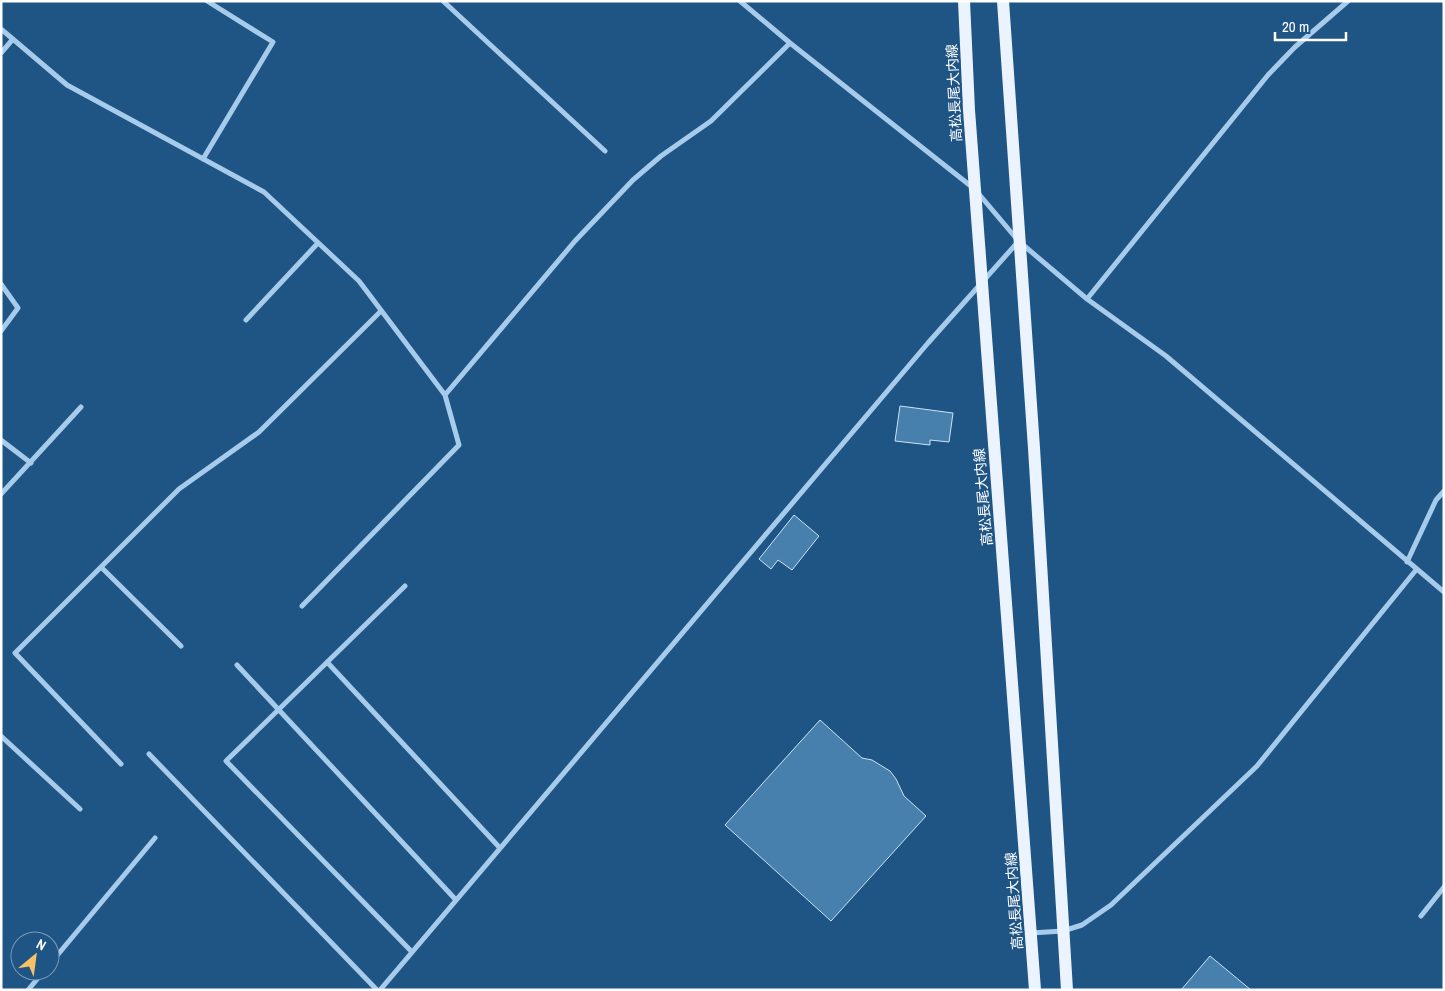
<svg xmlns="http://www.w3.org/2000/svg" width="1445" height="991" font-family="'Archivo Narrow','Noto Sans JP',sans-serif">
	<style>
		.building { fill: #477fad; stroke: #cbe3f7 }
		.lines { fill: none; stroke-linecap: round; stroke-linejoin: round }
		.street { stroke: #a7cbea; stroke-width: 5 }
		.primary { stroke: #ebf4fe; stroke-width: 12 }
		.labels { text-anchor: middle; stroke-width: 4; stroke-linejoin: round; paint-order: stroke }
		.street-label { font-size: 14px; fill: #fff; stroke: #1f5585 }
	</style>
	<rect width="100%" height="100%" fill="#1f5585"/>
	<path class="building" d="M900,406L953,413L949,442L930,440V445L895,441Z
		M794,515L819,536L792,570L778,560L771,569L759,559Z
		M820,720L862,758L872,760L890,771L896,779L904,796L926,816L831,921L725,825Z
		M1210,956L1251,990H1181Z"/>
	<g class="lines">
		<path class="street" d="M443,1L605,151
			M740,1L790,43L972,187
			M1,29L67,85L264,192L359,281L445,395
			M1,53L13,39
			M203,159L273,42L207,1
			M978,193L1016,238
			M1022,244L1087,299L1166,356L1444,592
			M1,284L18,308L1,331
			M1087,299L1268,75L1295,47L1348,1
			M246,320L318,243
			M1,440L31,463
			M1,494L81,407
			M1407,562L1436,500L1444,491
			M101,567L181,646
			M405,586L226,761L412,952
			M302,606L459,445L445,395L575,241L633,180L661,156L711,121L790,43
			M327,662L500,848
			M237,665L456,900
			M1,736L80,809
			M149,754L377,990
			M121,764L15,653L179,489L259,432L381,311
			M1421,916L1444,887
			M1031,933L1063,931L1082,925L1111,905L1257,766L1416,570
			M50,964L155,838
			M28,990L44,971
			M380,990L928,343L1017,243"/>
		<path class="primary" d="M964,1L969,110L1035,990
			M1003,1L1034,448L1067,990"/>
	</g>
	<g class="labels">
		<g class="street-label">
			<text transform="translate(954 93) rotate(-93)" y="5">高松長尾大内線</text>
			<text transform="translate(983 497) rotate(-95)" y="5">高松長尾大内線</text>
			<text transform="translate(1014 901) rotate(-94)" y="5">高松長尾大内線</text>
		</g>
	</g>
	<rect width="1445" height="991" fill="none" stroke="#ffffff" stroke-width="5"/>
	<g transform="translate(35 956) rotate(29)"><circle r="24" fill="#1f5585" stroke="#7999b6"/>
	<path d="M0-4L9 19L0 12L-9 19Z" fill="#f8c167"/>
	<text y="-8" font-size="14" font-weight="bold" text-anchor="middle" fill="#ffffff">N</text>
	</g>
	<path d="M1275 32v8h71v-8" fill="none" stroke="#ffffff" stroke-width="2.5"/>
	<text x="1282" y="32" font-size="15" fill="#ffffff" stroke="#1f5585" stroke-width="4" paint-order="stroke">20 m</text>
</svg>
